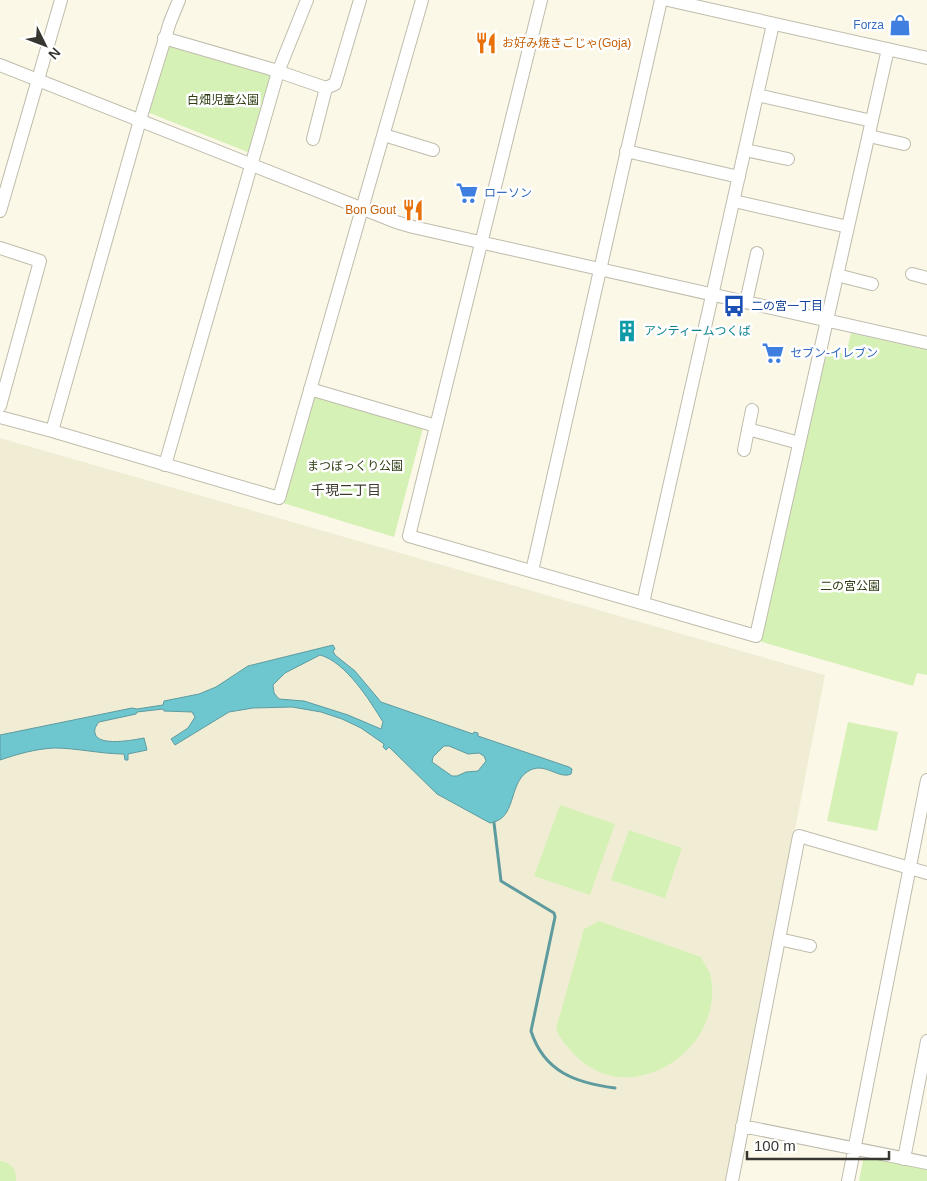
<svg xmlns="http://www.w3.org/2000/svg" width="927" height="1181" font-family="Arial,'Noto Sans JP',sans-serif">
	<style>
		.built { fill: #f1edd5 }
		.green { fill: #d6f1b6 }
		.water { fill: #6ec6cf; stroke: #5e9b9f; fill-rule: evenodd }
		.lines { fill: none; stroke-linecap: round; stroke-linejoin: round }
		.stream { stroke: #5e9b9f; stroke-width: 3 }
		.minor-casing { stroke: #bfbcac; stroke-width: 14 }
		.minor { stroke: #fff; stroke-width: 12 }
		.labels { text-anchor: middle; stroke-width: 5; stroke-linejoin: round; paint-order: stroke }
		.shop-label { font-size: 12px; fill: #366cbe; stroke: #fff; text-anchor: start }
		.food-label { font-size: 12px; fill: #c56008; stroke: #fff; text-anchor: start }
		.park-label { font-size: 12px; fill: #2c3d12; stroke: #fff }
		.transit-label { font-size: 12px; fill: #164399; stroke: #fff; text-anchor: start }
		.culture-label { font-size: 12px; fill: #0d838f; stroke: #fff; text-anchor: start }
		.neighbourhood-label { font-size: 14px; fill: #3e3c2f; stroke: #fff }
	</style>
	<rect width="100%" height="100%" fill="#fbf8e8"/>
	<path class="built" d="M0,438L825,675L727,1181H0Z"/>
	<path class="green" d="M171,44L269,72L273,77L250,153L147,112L166,46Z
		M851,333L927,350V675L917,673L913,686L759,641L825,350L846,354Z
		M317,396L423,428L394,537L283,503L311,399Z
		M848,722L898,732L877,831L827,821Z
		M560,805L615,824L590,895L534,876Z
		M629,830L682,848L665,898L611,880Z
		M599,921L701,957C704,964 710,971 711,978C724,1050 631,1111 576,1056C568,1047 561,1041 556,1029L584,929Z
		M864,1155L927,1168V1181H859Z
		M0,1161C11,1162 17,1170 16,1181H0Z"/>
	<path class="water" d="M333,645L335,649L333,651L335,655L355,671L381,702L473,734L474,732L478,733V736L569,767L572,769L571,774C558,780 544,760 527,772C508,785 517,819 490,823L437,794L389,747L386,750L383,747L384,744L361,728L342,719L321,712L292,707L253,708L229,712L175,745L171,739L188,728L195,717L192,712L164,711L163,709L137,712L136,714L99,722C96,726 94,729 95,733C97,747 134,740 144,738L147,750L128,754V760H125L124,754C101,754 77,748 54,748C35,749 18,754 0,760V735L132,708L137,709L163,705L164,701L199,694L216,687L248,666ZM320,655C346,662 370,701 383,722L381,729L348,715L304,701L279,699L274,693L273,685L285,673ZM444,746H449L468,754L479,753L484,756L486,761L478,771L466,772L457,776H452L432,762L433,757Z"/>
	<g class="lines">
		<path class="stream" d="M494,823L501,881L554,913L555,917L531,1031C544,1072 576,1083 615,1088"/>
		<g class="minor-casing">
			<path id="minor" d="M541,0L409,536L756,636L888,49
				M668,0L927,58
				M164,38L271,69L326,88L335,84L360,0
				M0,65L396,222L413,227L927,343
				M757,95L872,121
				M384,135L433,150
				M869,136L904,144
				M313,139L326,88
				M745,150L788,159
				M626,151L739,177
				M734,201L848,227
				M0,211L61,0
				M0,248L40,261L0,406
				M912,274L927,278
				M837,275L872,284
				M746,302L757,253
				M310,389L436,426
				M0,417L52,431L279,498L422,0
				M748,429L799,443
				M52,431L142,113L170,22L179,0
				M744,450L752,410
				M165,465L278,72L307,0
				M532,571L661,0
				M643,603L773,24
				M779,939L810,946
				M742,1126L927,1163
				M904,1159L927,1041
				M732,1181L799,836L927,873
				M848,1181L927,780"/>
		</g>
		<use href="#minor" class="minor"/>
	</g>
	<defs>
		<g id="shop-bare" transform="scale(1.725)"><path d="M-5-2.5h2.3a2.7 3.5 0 0 1 5.4 0H5L5.5 6h-11ZM-1.5-2.5h3a1.5 2.3 0 0 0-3 0Z" fill="#3f7fe0" stroke="#fff" stroke-width="2.5" paint-order="stroke"/></g>
		<g id="restaurant-bare" transform="scale(1.725)"><path d="M-5-6h1v4h1v-4h1v4h1v-4h1v5L-1.5 .5V6h-2V.5L-5-1ZM5-6V6H3V1.5H1.5Q1.5-4 5-6Z" fill="#e8710a" stroke="#fff" stroke-width="2.5" paint-order="stroke"/></g>
		<g id="supermarket-bare" transform="scale(1.725)"><path d="M-6-5.5h2.5l.6 2H6L4.5 2H-2.5L-4.4-4H-6ZM-1.5 3.2a1.3 1.3 0 1 0 .1 0ZM3 3.2a1.3 1.3 0 1 0 .1 0Z" fill="#3f7fe0" stroke="#fff" stroke-width="2.5" paint-order="stroke"/></g>
		<g id="bus-bare" transform="scale(1.725)"><path d="M-5-6H5V4H4V6H2V4H-2V6H-4V4H-5ZM-3.5-4V0h7V-4ZM-3.5 1.2v1.5H-2V1.2ZM2 1.2v1.5H3.5V1.2Z" fill="#1a4fb4" stroke="#fff" stroke-width="2.5" paint-order="stroke"/></g>
		<g id="building-bare" transform="scale(1.725)"><path d="M-4-6H4V6H1V3H-1V6H-4ZM-2.5-4.3h1.7v1.8h-1.7ZM.8-4.3h1.7v1.8H.8ZM-2.5-1h1.7V.8h-1.7ZM.8-1h1.7V.8H.8Z" fill="#0f9aa8" stroke="#fff" stroke-width="2.5" paint-order="stroke"/></g>
	</defs>
	<g fill-rule="evenodd">
		<use href="#shop-bare" x="900" y="25"/>
		<use href="#restaurant-bare" x="486" y="43"/>
		<use href="#supermarket-bare" x="467" y="193"/>
		<use href="#restaurant-bare" x="413" y="210"/>
		<use href="#bus-bare" x="734" y="306"/>
		<use href="#building-bare" x="627" y="331"/>
		<use href="#supermarket-bare" x="773" y="353"/>
	</g>
	<g class="labels">
		<g class="shop-label">
			<text x="884" y="29" text-anchor="end">Forza</text>
			<text x="484" y="197">ローソン</text>
			<text x="790" y="357">セブン-イレブン</text>
		</g>
		<g class="food-label">
			<text x="502" y="47">お好み焼きごじゃ(Goja)</text>
			<text x="396" y="214" text-anchor="end">Bon Gout</text>
		</g>
		<g class="park-label">
			<text x="223" y="104">白畑児童公園</text>
			<text x="355" y="470">まつぼっくり公園</text>
			<text x="850" y="590">二の宮公園</text>
		</g>
		<g class="transit-label">
			<text x="751" y="310">二の宮一丁目</text>
		</g>
		<g class="culture-label">
			<text x="644" y="335">アンティームつくば</text>
		</g>
		<g class="neighbourhood-label">
			<text x="346" y="495">千現二丁目</text>
		</g>
	</g>
	<g transform="translate(45 45) rotate(132)" stroke="#ffffff" stroke-width="4" paint-order="stroke">
	<path d="M0-4L9 19L0 12L-9 19Z" fill="#383630"/>
	<text y="-8" font-size="14" font-weight="bold" text-anchor="middle" fill="#383630">N</text>
	</g>
	<path d="M747 1151v8h142v-8" fill="none" stroke="#383630" stroke-width="2.5"/>
	<text x="754" y="1151" font-size="15" fill="#383630" stroke="#ffffff" stroke-width="4" paint-order="stroke">100 m</text>
</svg>
